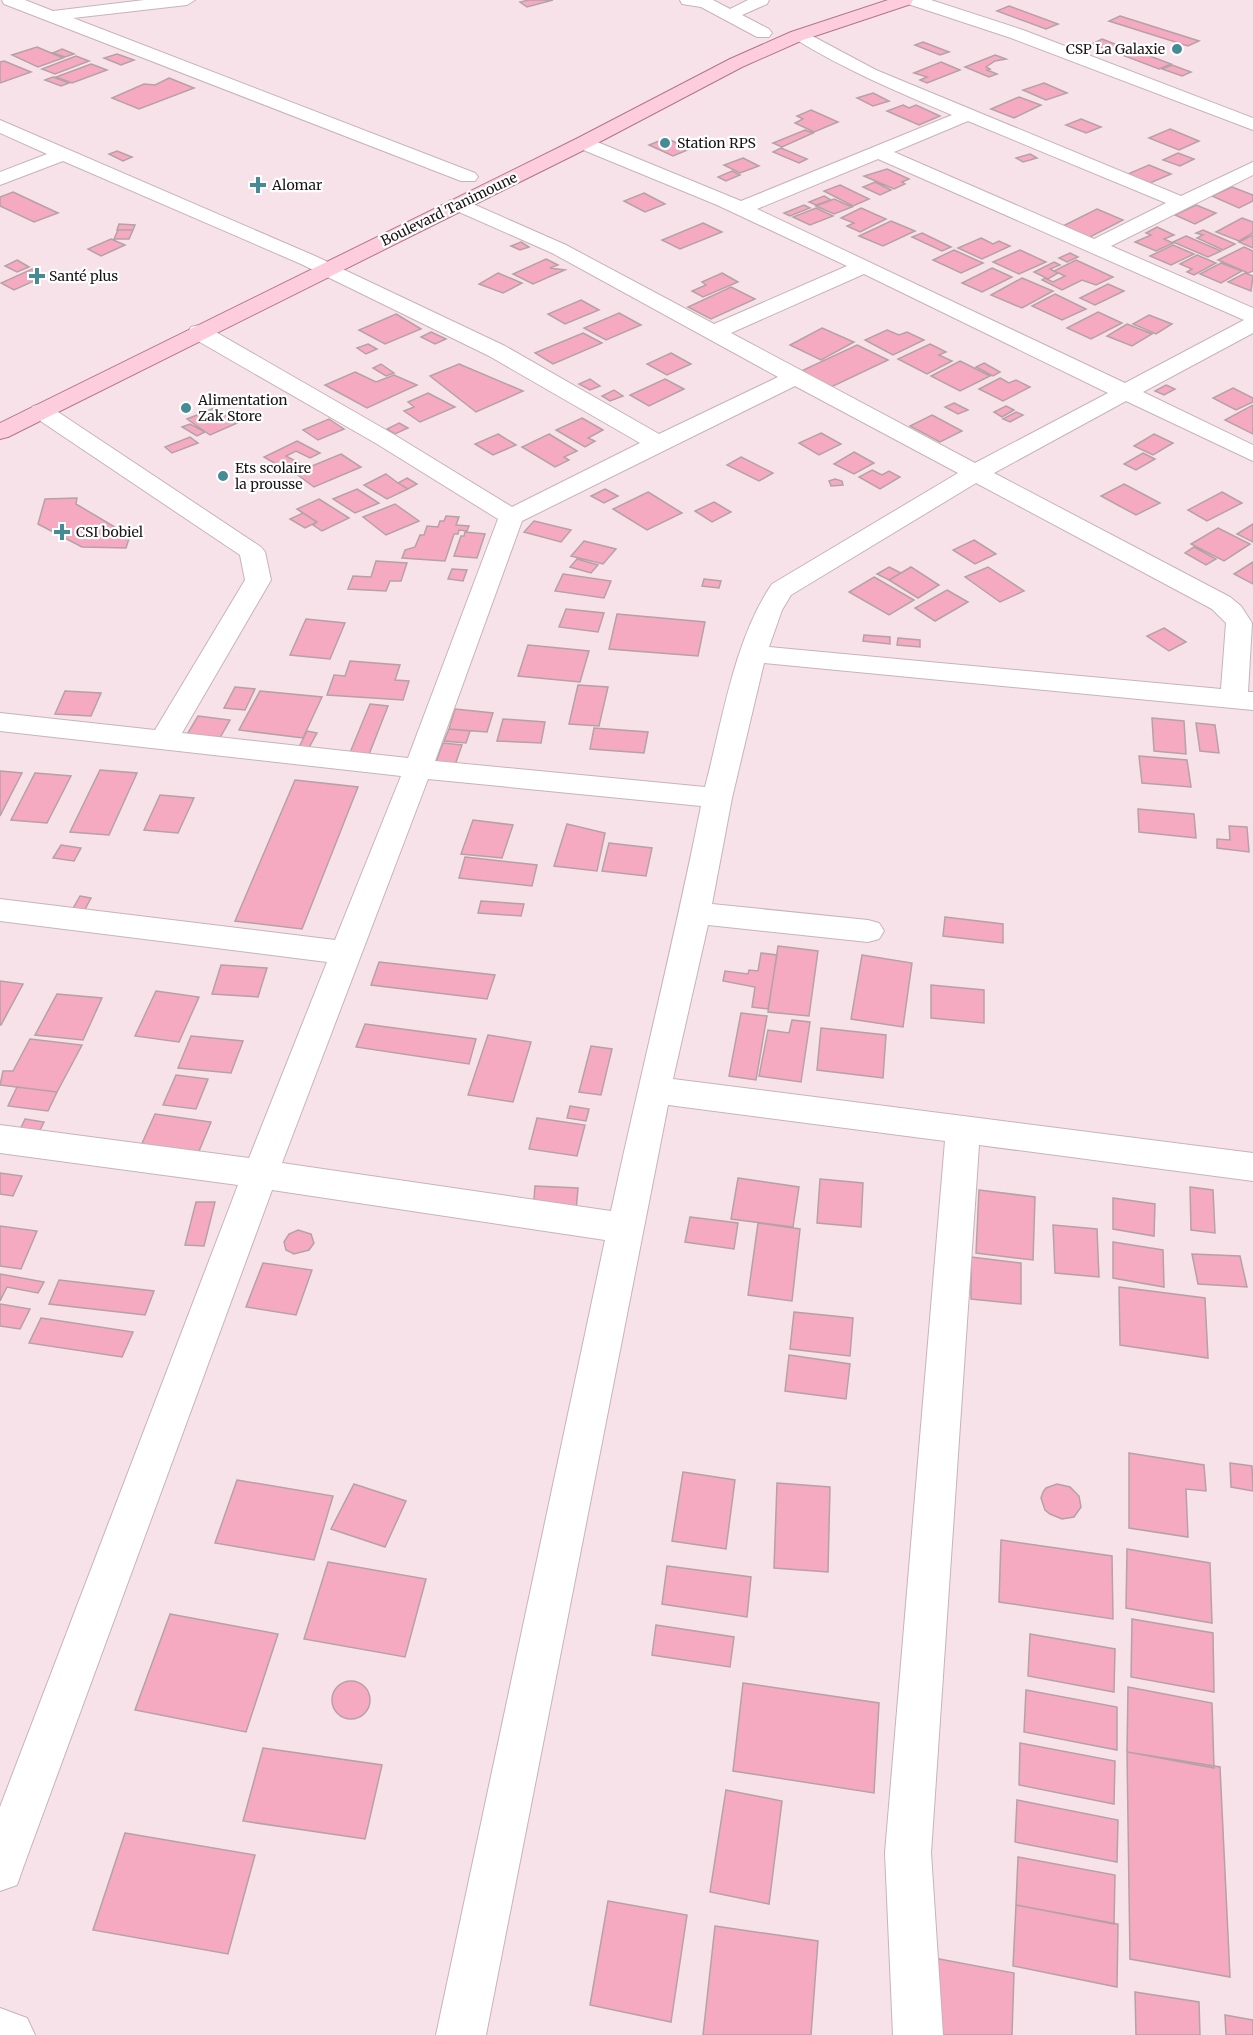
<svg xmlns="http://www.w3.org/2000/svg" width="1253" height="2035" font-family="Merriweather,serif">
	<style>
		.building { fill: #f5aac2; stroke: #b6a1a7; stroke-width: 1.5 }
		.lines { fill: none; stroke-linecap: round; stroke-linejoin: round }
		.street-casing { stroke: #c8b3b9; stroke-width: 2 }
		.primary-casing { stroke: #af7789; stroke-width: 2 }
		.street { fill: #fff; fill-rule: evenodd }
		.primary { fill: #fecddd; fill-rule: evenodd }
		.poi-dot { fill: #458b96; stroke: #fff; stroke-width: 2 }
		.labels { text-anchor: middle; stroke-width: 4.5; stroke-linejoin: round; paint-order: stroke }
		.far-poi-label { font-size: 14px; fill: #1c1517; stroke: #fff; text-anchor: start }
		.far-street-label { font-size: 14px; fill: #1c1517; stroke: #fff }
	</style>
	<rect width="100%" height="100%" fill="#f8e2e9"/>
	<path class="building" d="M529,0H553L527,7L520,2Z
		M1009,6L1058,24L1046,29L997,11Z
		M1120,16L1199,41L1188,46L1109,21Z
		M1102,39L1120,46L1109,50L1092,44Z
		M923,42L949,52L940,55L915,45Z
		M37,47L63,58L38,67L12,55Z
		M1129,48L1171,64L1159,69L1117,53Z
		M62,49L74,54L65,57L53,53Z
		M117,54L134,60L121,65L104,58Z
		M995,55L1006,59L995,61L986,67L990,69L987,70L997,74L989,77L965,67Z
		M76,56L89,61L55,74L42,69Z
		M4,61L31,72L0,83V62Z
		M941,62L960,70L927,83L920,80L927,77L914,73Z
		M91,64L107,70L72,83L56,77Z
		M1172,65L1191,72L1182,76L1162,69Z
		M53,77L69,83L61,86L45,80Z
		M169,78L194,88L139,109L112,98L144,84L155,85Z
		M1044,83L1067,93L1046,100L1023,90Z
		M873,93L889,101L873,106L857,98Z
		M1019,97L1041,105L1014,118L991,109Z
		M903,105L909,108L916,105L940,116L919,125L887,111Z
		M811,110L838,122L814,132L795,123L803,119L797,116Z
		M1081,119L1101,127L1086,133L1066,125Z
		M1170,129L1199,141L1179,150L1149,138Z
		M805,130L813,133L782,147L773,143Z
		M666,138L690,149L673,156L649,145Z
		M781,148L807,159L799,163L773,152Z
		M117,151L132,157L123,161L109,154Z
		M1178,153L1194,159L1180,166L1163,160Z
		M1030,154L1037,158L1023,162L1016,158Z
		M743,158L759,166L740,173L724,165Z
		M1149,165L1171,174L1150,183L1128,174Z
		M887,169L909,179L902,182L905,184L894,189L864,176Z
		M732,171L740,175L726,181L718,177Z
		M875,182L891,190L880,195L863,187Z
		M840,185L869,199L853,206L824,191Z
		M1232,187L1253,195V201L1239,208L1212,196Z
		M13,192L58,213L34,222L0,206V197Z
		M644,193L665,204L645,212L624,201Z
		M824,196L831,200L816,205L809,202Z
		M834,199L852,207L834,214L816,206Z
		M804,205L810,208L790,216L784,213Z
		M1196,205L1216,213L1195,224L1175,215Z
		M816,208L833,216L810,225L793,217Z
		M861,208L886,219L860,232L847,226L854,223L841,218Z
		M1097,209L1123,220L1086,239L1059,228Z
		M1242,218L1253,222V233L1239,241L1216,232Z
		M891,221L915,231L883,246L859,236Z
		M703,223L722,232L680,249L662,240Z
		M119,224L135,225L133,230H117Z
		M1157,227L1174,235L1164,239L1173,243L1156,251L1135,242L1151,235L1146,233Z
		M118,230H133L129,239H114Z
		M1203,230L1235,244L1223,250L1197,238L1203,235L1196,233Z
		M922,233L951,247L942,251L912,237Z
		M1253,235V248L1239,242Z
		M1186,236L1221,251L1208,257L1173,242Z
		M981,238L993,244L999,241L1010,246L982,259L958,248Z
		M111,239L125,245L101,256L88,249Z
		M521,242L529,247L520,250L511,246Z
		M1173,245L1194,254L1171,265L1150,256Z
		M1244,247L1253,251V271L1248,273L1218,260Z
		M954,250L983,263L961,273L933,260Z
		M1020,250L1046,262L1019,274L993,262Z
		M1070,253L1078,257L1067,262L1059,258Z
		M1197,255L1216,263L1194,275L1187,272L1192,269L1180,264Z
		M546,259L558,265L550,268L565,270L533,284L513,274Z
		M17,260L29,267L17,272L5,266Z
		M1076,260L1113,277L1096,285L1082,280L1062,290L1042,280L1045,278L1053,282L1065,276L1054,271Z
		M1054,262L1060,265L1050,269L1058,273L1048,279L1034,272Z
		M1221,263L1242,271L1221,283L1200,274Z
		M992,268L1012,277L982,292L962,283Z
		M32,269L45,276L14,290L1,283Z
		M498,273L522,283L503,293L479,284Z
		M722,273L738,282L703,297L692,291L706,285L702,282Z
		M1245,273L1253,276L1251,291L1228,282Z
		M1022,278L1053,291L1022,308L991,295Z
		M1108,284L1124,291L1095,305L1080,298Z
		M731,287L755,299L711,319L688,307Z
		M1055,294L1086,309L1062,320L1032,306Z
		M581,300L599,310L565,324L548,314Z
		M1098,312L1122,323L1091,339L1067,328Z
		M619,313L641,325L606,340L584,328Z
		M396,314L421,329L385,344L359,330Z
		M1149,315L1172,324L1156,334L1133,324Z
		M1127,324L1152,334L1132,346L1107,336Z
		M822,328L854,342L821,360L790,345Z
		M887,330L899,335L907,332L924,340L893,355L865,340Z
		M431,332L446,339L435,344L421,337Z
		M583,333L602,343L553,364L535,353Z
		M368,344L377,349L366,354L357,348Z
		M930,344L946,352L939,355L952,361L927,374L898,359Z
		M857,345L888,360L827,389L797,373Z
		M671,353L691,364L667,375L647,364Z
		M960,361L990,376L960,391L931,376Z
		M984,363L1000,372L993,376L976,367Z
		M381,364L394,373L386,376L373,368Z
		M459,364L523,391L476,412L430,376Z
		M355,372L376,382L394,375L417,385L367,408L325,385Z
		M1000,378L1009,383L1016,380L1030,387L1003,401L979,389Z
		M590,379L600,386L590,390L579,384Z
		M665,379L684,389L649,406L630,395Z
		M1166,385L1175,389L1164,395L1155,391Z
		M1233,388L1253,398V402L1236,410L1213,398Z
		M614,390L623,396L610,401L602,396Z
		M428,393L455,407L420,422L404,411L414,407L408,402Z
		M954,403L968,410L958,414L945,407Z
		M1253,405V434L1225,420Z
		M1006,406L1014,410L1002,417L994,412Z
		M214,408L237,423L210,435L187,419Z
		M1016,412L1023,415L1010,422L1003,419Z
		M932,415L962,431L940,442L910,426Z
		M582,418L603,430L588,438L595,441L585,447L556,430Z
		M329,419L344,429L318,440L303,430Z
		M399,423L408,428L395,434L387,429Z
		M190,424L205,432L197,436L182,427Z
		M821,433L841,444L819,455L799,443Z
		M498,434L516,445L493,455L475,444Z
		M549,434L577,451L564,457L569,460L555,467L522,447Z
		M1154,434L1173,443L1153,455L1134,446Z
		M190,437L198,443L172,453L165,447Z
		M297,441L320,453L310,458L296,451L286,456L299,463L286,470L264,457Z
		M854,452L874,463L854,474L834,464Z
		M1143,453L1155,459L1136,470L1124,464Z
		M341,454L361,467L314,487L295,473Z
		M741,457L773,473L759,481L727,465Z
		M872,470L882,475L889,471L900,477L880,489L859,477Z
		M386,474L398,483L408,489L387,499L364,485Z
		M407,478L417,484L408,489L398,483Z
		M835,479L842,481L843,485L831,486L829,481Z
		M1124,484L1160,503L1136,515L1101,496Z
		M357,489L379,503L355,513L333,499Z
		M605,489L618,496L604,503L591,496Z
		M648,492L682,513L647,530L613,509Z
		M1222,492L1242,503L1207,521L1188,510Z
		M77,498L76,504L118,529H132L126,548L82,547L38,524L45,499Z
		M319,499L349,518L322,531L313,525L317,522L297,509Z
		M714,502L731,512L712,522L695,511Z
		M395,504L419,521L386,535L363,517Z
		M303,513L317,522L305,528L290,519Z
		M446,516L459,517L456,525L469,526L467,531L459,530L458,534H454L445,561L402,558L405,550L415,547L420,535H424L427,526L438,527L440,521H444Z
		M534,521L571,530L561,542L524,532Z
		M1253,524V542L1237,534Z
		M1218,528L1250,544L1224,561L1191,544Z
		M465,532L485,534L477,558L454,556L461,536H464Z
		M974,540L996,554L975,564L953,550Z
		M584,541L616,549L603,564L571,556Z
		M1194,547L1216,559L1206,565L1185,553Z
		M577,559L598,565L591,573L570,567Z
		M376,561L407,563L401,581H390L386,591L348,589L353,576L371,577Z
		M1253,562V584L1234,574Z
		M889,567L901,573L889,580L877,574Z
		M911,567L939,585L918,598L889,580Z
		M988,567L1024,591L1000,602L965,577Z
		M452,569L467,570L463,581L448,579Z
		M563,574L611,581L604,598L555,591Z
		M874,577L914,600L889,615L849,592Z
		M704,579L721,581L719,588L702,586Z
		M947,590L968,602L935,621L915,608Z
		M566,609L604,613L598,632L559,627Z
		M617,614L705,622L698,656L609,649Z
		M306,619L345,623L330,659L290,655Z
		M1164,628L1186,642L1169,651L1147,636Z
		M864,635L890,637V644L863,641Z
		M898,638L920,640V647L897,645Z
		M528,645L589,651L580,682L518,676Z
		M350,661L400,665L395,680L409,681L403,700L327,695L334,675L345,676Z
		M578,685L608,687L599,726L569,724Z
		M235,687L255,689L245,710L224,708Z
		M65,691L101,693L91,716L55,714Z
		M260,691L322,697L303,738L239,730Z
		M370,704L388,706L368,757L349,755Z
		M455,709L493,713L487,732L449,729Z
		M198,716L230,720L217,743L185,738Z
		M1152,718L1184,721L1186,754L1154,751Z
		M503,719L545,722L541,743L497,741Z
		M1196,723L1215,725L1219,753L1200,751Z
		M594,728L648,732L644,753L590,749Z
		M449,729L470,731L466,743L444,741Z
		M307,731L317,733L306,753L297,751Z
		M443,743L462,745L455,765L436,762Z
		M1139,756L1187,760L1191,787L1142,783Z
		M100,770L137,773L109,835L70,832Z
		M0,771L22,773L0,816Z
		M35,773L71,776L47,823L11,820Z
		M295,780L358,787L302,929L235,921Z
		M160,795L194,798L178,833L144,830Z
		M1138,809L1194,814L1196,838L1139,832Z
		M473,820L513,825L502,858L461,854Z
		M567,824L605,833L597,871L554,866Z
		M1229,826L1247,827L1249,852L1217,848V839L1230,840Z
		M609,843L652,848L646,876L602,871Z
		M61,845L81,848L74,861L53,858Z
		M465,857L537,865L532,886L459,878Z
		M80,896L91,898L83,913L71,912Z
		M481,901L524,904L521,916L478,913Z
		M945,917L1003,924V943L943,936Z
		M778,946L818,951L809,1016L768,1012Z
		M761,953L777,955L768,1009L752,1007L755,987L723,981L725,971L748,974L749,970L758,971Z
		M862,955L912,963L903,1027L851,1019Z
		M379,962L495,975L487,999L371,985Z
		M221,965L267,968L258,997L212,994Z
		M0,981L23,984L1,1025H0Z
		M931,985L984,990V1023L931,1018Z
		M156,991L199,997L179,1042L135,1036Z
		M57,994L102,998L83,1040L35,1035Z
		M741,1013L767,1016L756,1080L729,1076Z
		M792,1020L810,1022L801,1082L759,1076L768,1030L789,1033Z
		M365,1024L476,1039L469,1064L356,1047Z
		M821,1028L886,1035L883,1078L817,1070Z
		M488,1035L531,1042L513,1102L468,1095Z
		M191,1036L243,1041L231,1073L178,1068Z
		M30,1039L82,1045L57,1092L0,1085L3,1071H13Z
		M591,1046L612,1049L601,1095L579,1092Z
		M176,1075L208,1079L196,1109L163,1105Z
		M17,1087L57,1092L48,1111L8,1106Z
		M570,1106L589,1109L586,1121L567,1118Z
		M155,1114L211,1122L197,1156L140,1148Z
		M537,1118L585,1125L577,1156L529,1149Z
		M25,1119L44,1122L36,1138L17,1136Z
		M0,1173L22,1176L13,1196L0,1194Z
		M738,1178L799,1187L793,1227L731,1219Z
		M820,1179L863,1183L861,1227L817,1223Z
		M535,1186L578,1188L576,1212L533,1210Z
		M1190,1187L1213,1190L1215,1233L1191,1230Z
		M979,1190L1035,1197L1033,1260L976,1253Z
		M1113,1198L1155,1204L1154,1236L1113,1229Z
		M196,1202H215L204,1246L185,1245Z
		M690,1217L738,1223L734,1249L685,1242Z
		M758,1223L800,1229L792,1301L748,1295Z
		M1053,1225L1097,1229L1099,1277L1055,1273Z
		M0,1226L37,1231L21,1269L0,1266Z
		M298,1230L311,1234L314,1243L309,1250L294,1254L286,1250L284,1242L289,1234Z
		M1113,1242L1163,1250L1164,1287L1113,1278Z
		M1192,1254L1240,1256L1247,1287L1198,1284Z
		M971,1257L1021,1263V1304L971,1299Z
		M263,1263L312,1270L296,1315L246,1307Z
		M0,1274L44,1282L38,1293L7,1287L0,1301Z
		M59,1280L154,1291L145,1315L49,1304Z
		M1119,1287L1205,1298L1208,1358L1120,1345Z
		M0,1304L30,1309L20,1329L0,1326Z
		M794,1312L853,1318L850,1356L790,1349Z
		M41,1318L133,1332L122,1357L29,1343Z
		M789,1355L850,1364L846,1399L785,1391Z
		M1129,1453L1204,1465L1206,1491L1186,1489L1188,1537L1129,1528Z
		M1230,1463L1252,1466L1253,1491L1231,1487Z
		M683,1472L735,1480L726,1549L672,1541Z
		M237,1480L333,1496L314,1560L215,1543Z
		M777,1483L830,1487L828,1572L774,1568Z
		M354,1484L406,1501L385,1547L331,1529Z
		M1057,1484L1070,1487L1079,1496L1081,1507L1074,1517L1062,1519L1050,1514L1045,1510L1041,1498L1043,1492L1046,1488Z
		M1001,1540L1112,1556L1113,1619L999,1602Z
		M1127,1549L1210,1563L1212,1623L1126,1608Z
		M328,1562L426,1579L405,1657L304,1639Z
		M667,1566L751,1577L747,1617L662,1604Z
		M170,1614L278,1634L246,1732L135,1710Z
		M1132,1619L1213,1633L1214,1692L1131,1677Z
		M656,1625L734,1637L730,1667L652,1655Z
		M1030,1634L1115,1649L1114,1692L1028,1676Z
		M332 1700a19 19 0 1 1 38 0a19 19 0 1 1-38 0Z
		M743,1683L879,1703L874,1793L733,1771Z
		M1128,1687L1212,1703L1214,1768L1127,1752Z
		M1026,1690L1117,1707V1750L1024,1732Z
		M1020,1743L1115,1761L1114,1804L1019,1785Z
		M263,1748L382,1765L365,1839L243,1821Z
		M1127,1752L1220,1767L1230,1977L1130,1959Z
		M726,1790L782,1801L769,1904L710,1892Z
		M1017,1800L1118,1820L1117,1862L1015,1842Z
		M125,1833L255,1855L228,1954L93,1930Z
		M1018,1857L1115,1875L1114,1924L1016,1905Z
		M608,1901L687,1915L671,2022L590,2005Z
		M1016,1905L1118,1924L1117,1987L1013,1966Z
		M715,1926L818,1941L811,2035H703Z
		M934,1958L1014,1973L1012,2035H929Z
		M1135,1992L1199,2002L1200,2035H1136Z
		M1225,2015L1253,2020V2035H1226Z"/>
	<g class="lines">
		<g class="street-casing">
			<path id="street" d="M2,0H25L53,11L144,0H195L187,5L73,18L475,173L478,177L475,181H461L4,4Z
				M680,0H713L730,9L748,0H769L767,4L742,15L769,29L772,33L769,37H757L701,7L682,4Z
				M906,0H931L1023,30L1253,118V130L1011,38L908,4Z
				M801,30L876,70L1181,196L1253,162V175L1111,246L1253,308V333L1143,392L1253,445V461L1126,401L994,473L1230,597L1241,606L1252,623L1248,692H1253V710L764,663L732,798L712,904L868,920L879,923L884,931L879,939L868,942L708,925L673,1079L1253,1153V1181L979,1145L931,1853L943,2035H893L885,1853L945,1141L668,1105L486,2035H436L605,1240L272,1190L23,1868L17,1885L0,1891V1807L238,1185L0,1153V1125L249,1158L327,962L0,921V899L335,940L401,776L0,731V713L155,730L245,580L240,555L33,416L29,411L33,406L41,404L49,406L261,547L265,552L271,580L182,733L408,758L498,519L377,444L191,337L188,332L191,327L199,325L207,327L393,434L512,507L640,443L489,356L301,264L63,161L0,185V172L47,154L0,133V120L315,256L505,346L659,434L778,377L552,253L450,208L447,204L450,200H464L566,245L714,324L847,266L717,205L576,147L574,143L576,139H590L741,201L952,115C898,92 845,70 795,39L792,35L795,31ZM968,121L1166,203L1094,239L894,152ZM878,159L1244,320L1125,383L757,209ZM864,274L1108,393L975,463L731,333ZM795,386L958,473L772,584C734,639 722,723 705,787L435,761L522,521ZM976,483L1212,609L1226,623L1221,689L769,647L782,610L791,595ZM428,779L701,806C674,942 640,1076 611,1211L282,1163Z
				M0,2008L27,2018L35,2035H0Z"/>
		</g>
		<g class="primary-casing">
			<path id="primary" d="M888,0H913L911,4L803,40L742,67L590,147L8,437L0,439V423L576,139L730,59L791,32Z"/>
		</g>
		<use href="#street" class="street"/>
		<use href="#primary" class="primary"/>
	</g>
	<g class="poi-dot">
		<circle cx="1177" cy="49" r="6"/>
		<circle cx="665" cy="143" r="6"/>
		<path d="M255 176h6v6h6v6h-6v6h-6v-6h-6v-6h6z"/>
		<path d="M34 267h6v6h6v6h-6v6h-6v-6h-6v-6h6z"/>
		<circle cx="186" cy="408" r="6"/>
		<circle cx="223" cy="476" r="6"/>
		<path d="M59 523h6v6h6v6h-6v6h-6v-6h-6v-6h6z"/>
	</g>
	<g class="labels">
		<g class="far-poi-label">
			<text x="1165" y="54" text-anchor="end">CSP La Galaxie</text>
			<text x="677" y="148">Station RPS</text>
			<text x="272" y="190">Alomar</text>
			<text x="49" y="281">Santé plus</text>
			<text x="198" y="405">Alimentation<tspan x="198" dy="16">Zak Store</tspan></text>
			<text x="235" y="473">Ets scolaire<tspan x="235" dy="16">la prousse</tspan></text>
			<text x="76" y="537">CSI bobiel</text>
		</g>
		<g class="far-street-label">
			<text transform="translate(449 209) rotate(-26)" y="5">Boulevard Tanimoune</text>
		</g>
	</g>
</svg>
